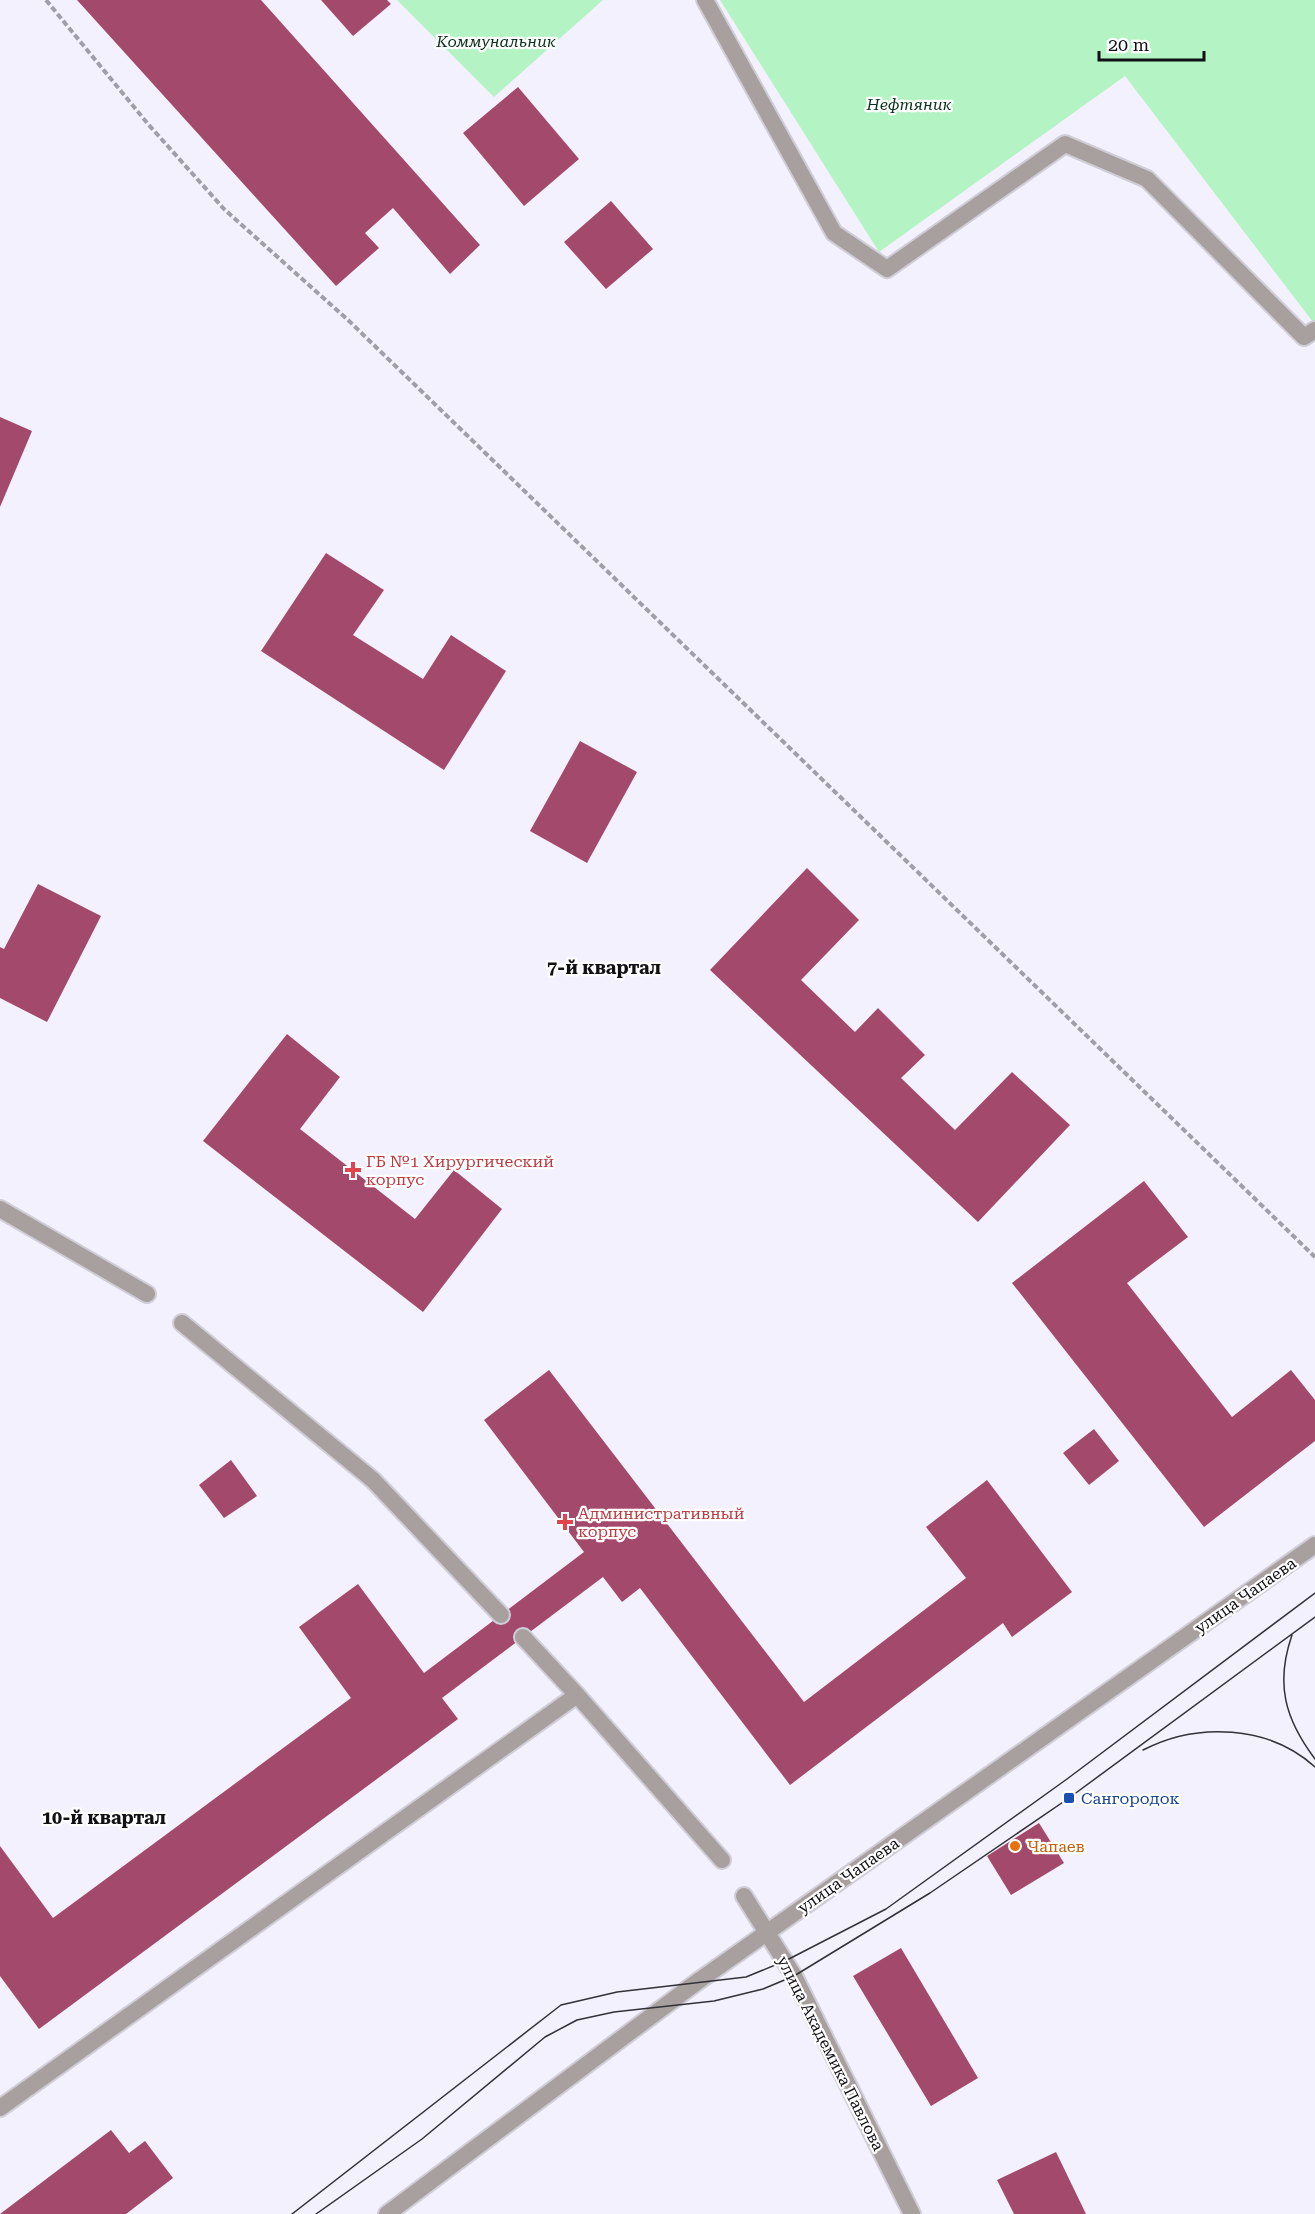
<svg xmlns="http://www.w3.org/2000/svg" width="1315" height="2214" font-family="'Roboto Serif',serif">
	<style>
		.green { fill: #b4f3c4 }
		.building { fill: #a3496b }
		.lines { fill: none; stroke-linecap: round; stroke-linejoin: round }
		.service-casing { stroke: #cfcdd8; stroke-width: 20 }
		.minor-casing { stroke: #cfcdd8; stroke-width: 20 }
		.path { stroke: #a09ea8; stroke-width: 4; stroke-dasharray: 6 3; stroke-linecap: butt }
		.service { stroke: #a7a09e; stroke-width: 16 }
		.minor { stroke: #a7a09e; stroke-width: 16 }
		.tram { stroke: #323137; stroke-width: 1.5 }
		.health-dot { fill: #e0444e; stroke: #fff; stroke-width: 2 }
		.transit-dot { fill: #1a4fb4; stroke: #fff; stroke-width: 2 }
		.food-dot { fill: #e8710a; stroke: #fff; stroke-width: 2 }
		.labels { text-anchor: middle; stroke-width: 4.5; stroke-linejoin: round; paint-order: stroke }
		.park-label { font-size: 16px; font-style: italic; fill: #0b321a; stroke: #fff }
		.health-label { font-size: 16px; fill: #be3a42; stroke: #fff; text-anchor: start }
		.street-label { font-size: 16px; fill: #111015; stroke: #fff }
		.transit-label { font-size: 16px; fill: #164399; stroke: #fff; text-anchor: start }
		.food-label { font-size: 16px; fill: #c56008; stroke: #fff; text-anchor: start }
		.neighbourhood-label { font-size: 18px; font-weight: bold; fill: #111015; stroke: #fff }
	</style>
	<rect width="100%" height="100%" fill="#f3f1fd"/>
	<path class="green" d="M397,0H603L494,97Z
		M720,0H1315V321L1313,322L1125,76L879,252Z"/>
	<path class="building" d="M77,0H261L480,245L450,274L393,208L365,233L379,248L336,286Z
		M321,0H387L391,4L353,36Z
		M518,87L579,159L524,206L463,133Z
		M611,201L653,249L606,289L564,242Z
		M0,417L32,431L0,507Z
		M326,553L384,590L353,635L423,679L451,635L506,671L444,770L261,651Z
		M580,741L637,772L587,863L530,831Z
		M807,868L859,920L801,980L855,1032L878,1008L925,1055L901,1078L955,1130L1012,1072L1070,1125L978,1222L710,970Z
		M38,884L101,916L47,1022L0,998V947L4,949Z
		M287,1034L340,1077L300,1129L415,1219L454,1170L502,1209L423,1312L203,1141Z
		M1144,1181L1188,1237L1127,1283L1232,1417L1291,1370L1315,1400V1441L1204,1527L1012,1283Z
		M549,1370L804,1702L966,1578L926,1527L987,1480L1072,1592L1012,1637L1003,1623L790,1785L640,1588L622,1602L603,1577L442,1698L458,1719L39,2029L0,1976V1846L53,1918L351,1698L299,1627L358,1584L424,1673L584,1552L484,1420Z
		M1094,1429L1119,1461L1089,1485L1063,1453Z
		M231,1460L257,1496L224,1518L199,1485Z
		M1039,1823L1064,1863L1011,1895L987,1856Z
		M901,1948L978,2078L931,2106L853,1976Z
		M111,2130L129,2153L145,2141L173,2178L126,2214H0Z
		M1056,2152L1086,2214H1014L997,2180Z"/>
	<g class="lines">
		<g class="service-casing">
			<path id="service" d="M705,0L834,233L887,269L1065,144L1147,179L1304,337L1315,330
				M182,1323L373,1480L501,1615
				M523,1637L577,1695L722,1860
				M0,2108L577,1695"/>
		</g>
		<g class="minor-casing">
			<path id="minor" d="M0,1209L147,1294
				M744,1896L794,1976L912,2214
				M387,2214L697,1982L1315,1545"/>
		</g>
		<path class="path" d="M46,0L148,124L224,209L348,320L1315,1257"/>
		<use href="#service" class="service"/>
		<use href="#minor" class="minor"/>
		<path class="tram" d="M1292,1635C1275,1684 1285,1719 1315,1759
			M1143,1750C1197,1722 1269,1725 1315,1767
			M292,2214L561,2005L617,1992L746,1977L785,1961L886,1909L1067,1779L1315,1593
			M316,2214L422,2139L545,2037L577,2020L614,2012L714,2001L763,1989L794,1976L930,1893L1069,1798L1315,1617"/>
	</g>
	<g class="health-dot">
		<path d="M350 1161h6v6h6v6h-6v6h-6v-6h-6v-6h6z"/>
		<path d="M562 1513h6v6h6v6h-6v6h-6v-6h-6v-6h6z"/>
	</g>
	<rect class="transit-dot" x="1063" y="1792" width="12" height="12" rx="3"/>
	<circle class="food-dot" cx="1015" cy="1846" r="6"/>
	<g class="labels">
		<g class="park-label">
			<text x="496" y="47">Коммунальник</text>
			<text x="909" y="110">Нефтяник</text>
		</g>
		<g class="health-label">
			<text x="366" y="1167">ГБ №1 Хирургический<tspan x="366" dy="18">корпус</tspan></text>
			<text x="578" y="1519">Административный<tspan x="578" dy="18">корпус</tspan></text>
		</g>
		<g class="street-label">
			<text transform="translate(1245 1595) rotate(-35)" y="6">улица Чапаева</text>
			<text transform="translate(848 1875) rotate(-35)" y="6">улица Чапаева</text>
			<text transform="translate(831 2053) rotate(63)" y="6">улица Академика Павлова</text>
		</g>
		<g class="transit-label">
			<text x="1081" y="1804">Сангородок</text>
		</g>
		<g class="food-label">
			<text x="1027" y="1852">Чапаев</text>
		</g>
		<g class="neighbourhood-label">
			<text x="604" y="974">7-й квартал</text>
			<text x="104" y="1824">10-й квартал</text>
		</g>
	</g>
	<path d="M1099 51v9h105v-9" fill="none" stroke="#111015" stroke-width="3"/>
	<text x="1108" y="51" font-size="18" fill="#111015" stroke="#ffffff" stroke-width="4.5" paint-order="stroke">20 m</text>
</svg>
